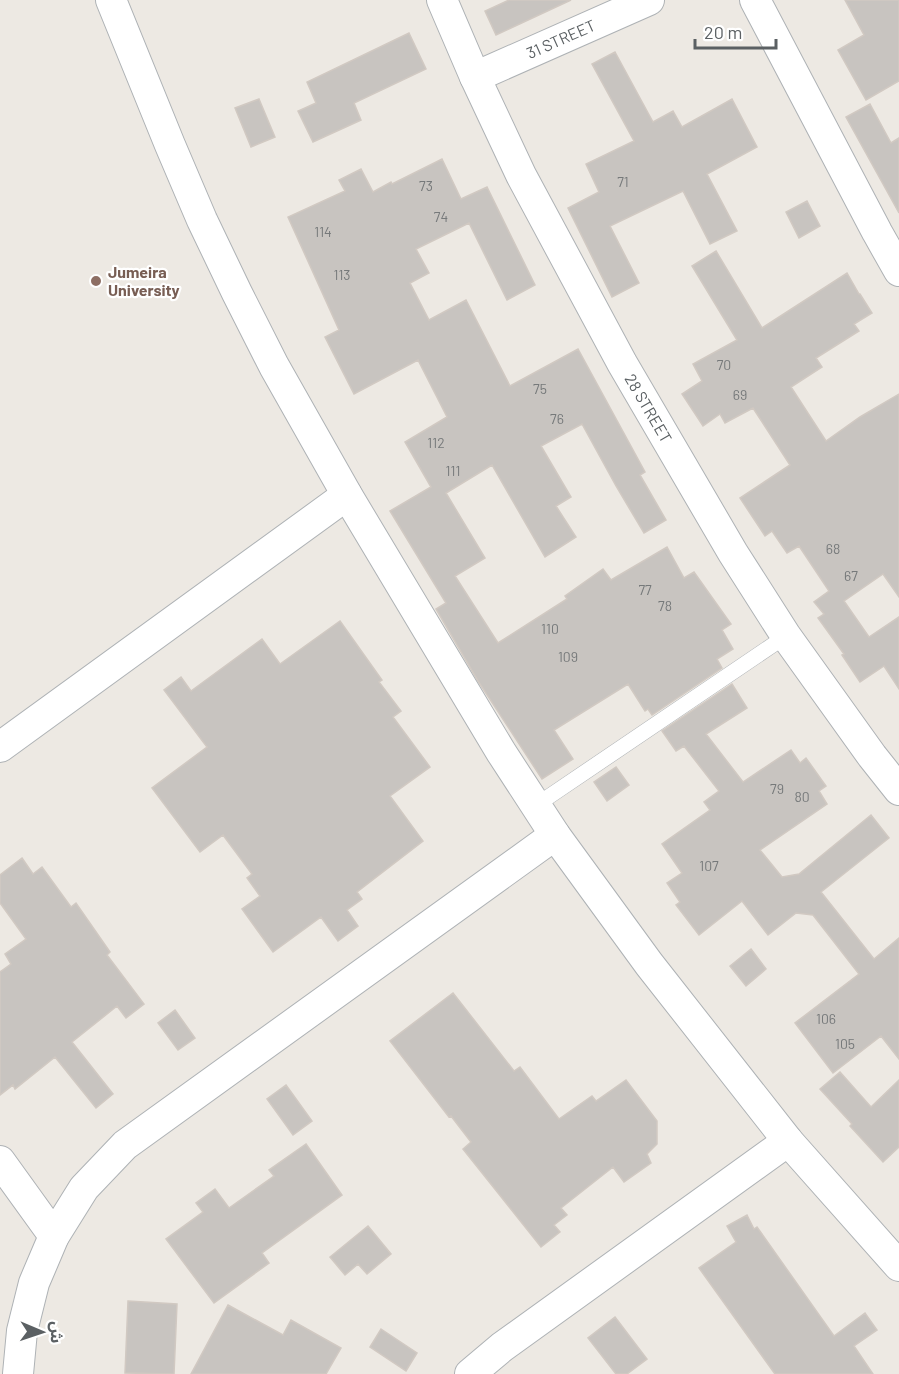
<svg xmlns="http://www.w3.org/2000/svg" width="899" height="1374" font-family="Barlow,'Noto Sans Arabic',sans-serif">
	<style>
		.building { fill: #c8c4c0; stroke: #d1c9c2; stroke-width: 1.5 }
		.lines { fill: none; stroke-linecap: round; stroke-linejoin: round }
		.service-casing { stroke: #aeb2b5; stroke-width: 16 }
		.minor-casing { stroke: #aeb2b5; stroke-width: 32 }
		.service { stroke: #fff; stroke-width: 15 }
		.minor { stroke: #fff; stroke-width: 30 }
		.education-dot { fill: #8d6e63; stroke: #fff; stroke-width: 2 }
		.labels { text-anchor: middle; stroke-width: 4.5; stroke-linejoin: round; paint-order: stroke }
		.number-label { font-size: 14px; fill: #76797a }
		.street-label { font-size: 16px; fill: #5b6063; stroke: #fff }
		.education-label { font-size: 16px; font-weight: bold; fill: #785e54; stroke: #fff; text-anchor: start }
	</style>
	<rect width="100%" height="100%" fill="#ede9e3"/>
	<path class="building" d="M509,0H571L496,35L485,11Z
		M845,0H899V81L866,100L838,50L864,35Z
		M409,33L426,69L354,103L361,120L313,142L298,111L316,103L307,82Z
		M615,52L653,122L673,111L682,127L732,99L757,147L707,174L737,231L710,244L683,191L610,226L639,283L612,297L568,208L599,192L586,164L634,141L592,64Z
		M259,99L275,137L251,147L235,108Z
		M870,104L891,143L899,138V213L846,117Z
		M442,159L461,199L487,187L535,285L507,300L469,223L416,249L429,273L410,283L429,320L466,300L510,386L578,349L645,472L640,475L666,520L644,533L616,486L582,424L541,446L571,497L556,506L576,537L545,557L492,465L446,493L485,558L455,576L498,643L567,599L565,596L603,569L611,580L667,547L684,578L694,572L731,624L722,630L733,649L717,659L722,668L652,715L648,709L645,711L628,684L554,730L573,759L542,779L478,681L436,609L446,603L390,511L431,487L405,442L447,417L418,360L354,394L325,337L339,330L288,217L345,191L339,180L361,169L373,192L391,182L392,184Z
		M807,201L820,226L799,238L786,212Z
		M716,251L762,328L847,273L859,294H860L872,313L854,324L859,331L816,358L822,367L791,387L826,441L860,417L899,394V597L883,574L844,601L869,637L899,617V689L884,666L860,682L842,655L844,654L818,618L824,614L814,602L829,591L799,546L787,553L772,531L765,536L740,498L790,465L753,408L725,423L720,414L703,426L682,394L702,381L693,364L737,340L692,266Z
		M340,621L382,680L379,682L401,711L393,717L430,767L390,796L423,841L357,892L362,899L347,910L358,926L338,941L321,917L273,952L242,909L260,896L247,878L252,874L223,835L200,852L152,788L207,747L164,690L181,677L191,691L262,639L280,664Z
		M732,684L747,708L706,734L743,782L791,750L800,763L806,758L826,786L819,791L827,804L760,850L782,877L799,874L871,815L889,838L821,892L874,959L899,938V1059L881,1036L833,1073L795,1023L859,974L813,915L796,913L768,935L742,901L699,935L676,905L680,902L667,883L682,873L662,844L710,810L704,802L719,791L684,746L676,751L662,731Z
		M616,767L629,785L607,801L594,782Z
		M22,858L33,874L42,867L71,907L76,903L110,952L107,955L144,1004L126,1018L117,1006L72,1042L113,1094L96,1108L55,1057L15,1089L13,1085L0,1095V972L11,964L5,954L26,939L0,903V875Z
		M751,949L766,969L746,986L730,966Z
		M453,993L514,1071L520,1067L559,1119L592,1096L596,1101L626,1080L657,1121V1144L647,1154L651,1163L624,1182L613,1167L561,1208L567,1215L554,1225L560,1232L541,1247L463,1149L471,1142L451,1116L449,1117L390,1041Z
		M175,1010L195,1038L178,1050L158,1023Z
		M840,1072L871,1107L899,1080V1147L883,1162L850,1126L852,1124L820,1089Z
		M286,1085L312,1121L293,1135L267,1099Z
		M306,1144L342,1195L262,1253L269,1263L214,1303L166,1239L203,1212L196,1203L215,1189L229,1208L274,1176L269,1170Z
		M747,1215L754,1229L757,1227L834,1336L865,1313L877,1330L854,1346L873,1374H775L699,1268L736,1242L727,1226Z
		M368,1226L391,1254L367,1274L358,1264L345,1275L330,1257Z
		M128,1301L177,1304L174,1374L125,1373Z
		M228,1305L283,1335L291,1320L341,1348L326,1374H191Z
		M615,1317L647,1359L627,1374H616L588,1338Z
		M381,1329L417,1353L406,1371L370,1347Z"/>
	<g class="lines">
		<g class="service-casing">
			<path id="service" d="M535,806L786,636"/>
		</g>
		<g class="minor-casing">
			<g id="minor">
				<path d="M111,0L170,145L202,220L237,293L274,366L347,495L501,752L555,835L649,964L788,1141L899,1266"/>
				<path id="s1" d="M442,0L475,77L521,175L622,363L733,553L786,636L872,756L899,790"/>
				<path d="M755,0L877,232L899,271"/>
				<path id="s2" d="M475,77L649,0"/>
				<path d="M0,747L347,495"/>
				<path d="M0,1161L54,1236"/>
				<path d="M18,1374L22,1331L34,1283L54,1236L84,1188L125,1145L555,835"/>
				<path d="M470,1374L502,1347L788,1141"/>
			</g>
		</g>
		<use href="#service" class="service"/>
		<use href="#minor" class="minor"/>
	</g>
	<circle class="education-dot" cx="96" cy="281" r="6"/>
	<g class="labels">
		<g class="number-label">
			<text x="623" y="187">71</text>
			<text x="426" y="191">73</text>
			<text x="441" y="222">74</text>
			<text x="323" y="237">114</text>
			<text x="342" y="280">113</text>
			<text x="724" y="370">70</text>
			<text x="540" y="394">75</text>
			<text x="740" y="400">69</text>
			<text x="557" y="424">76</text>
			<text x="436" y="448">112</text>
			<text x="453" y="476">111</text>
			<text x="833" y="554">68</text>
			<text x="851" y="581">67</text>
			<text x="645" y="595">77</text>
			<text x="665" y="611">78</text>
			<text x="550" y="634">110</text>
			<text x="568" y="662">109</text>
			<text x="777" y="794">79</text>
			<text x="802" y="802">80</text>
			<text x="709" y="871">107</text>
			<text x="826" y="1024">106</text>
			<text x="845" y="1049">105</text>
		</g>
		<g class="street-label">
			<text dy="6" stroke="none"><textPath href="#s2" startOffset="94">31 STREET</textPath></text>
			<text dy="6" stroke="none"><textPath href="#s1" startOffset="458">28 STREET</textPath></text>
		</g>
		<g class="education-label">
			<text x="108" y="278">Jumeira<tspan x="108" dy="18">University</tspan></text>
		</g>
	</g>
	<g transform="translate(42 1332) rotate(92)" stroke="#ffffff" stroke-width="4.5" paint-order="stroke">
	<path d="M0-4.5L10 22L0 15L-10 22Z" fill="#5b6063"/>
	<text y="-9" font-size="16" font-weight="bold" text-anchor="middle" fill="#5b6063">ش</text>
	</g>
	<path d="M695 39v9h81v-9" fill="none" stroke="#5b6063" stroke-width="3"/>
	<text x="704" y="39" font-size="18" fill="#5b6063" stroke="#ffffff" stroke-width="4.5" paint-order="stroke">20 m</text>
</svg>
